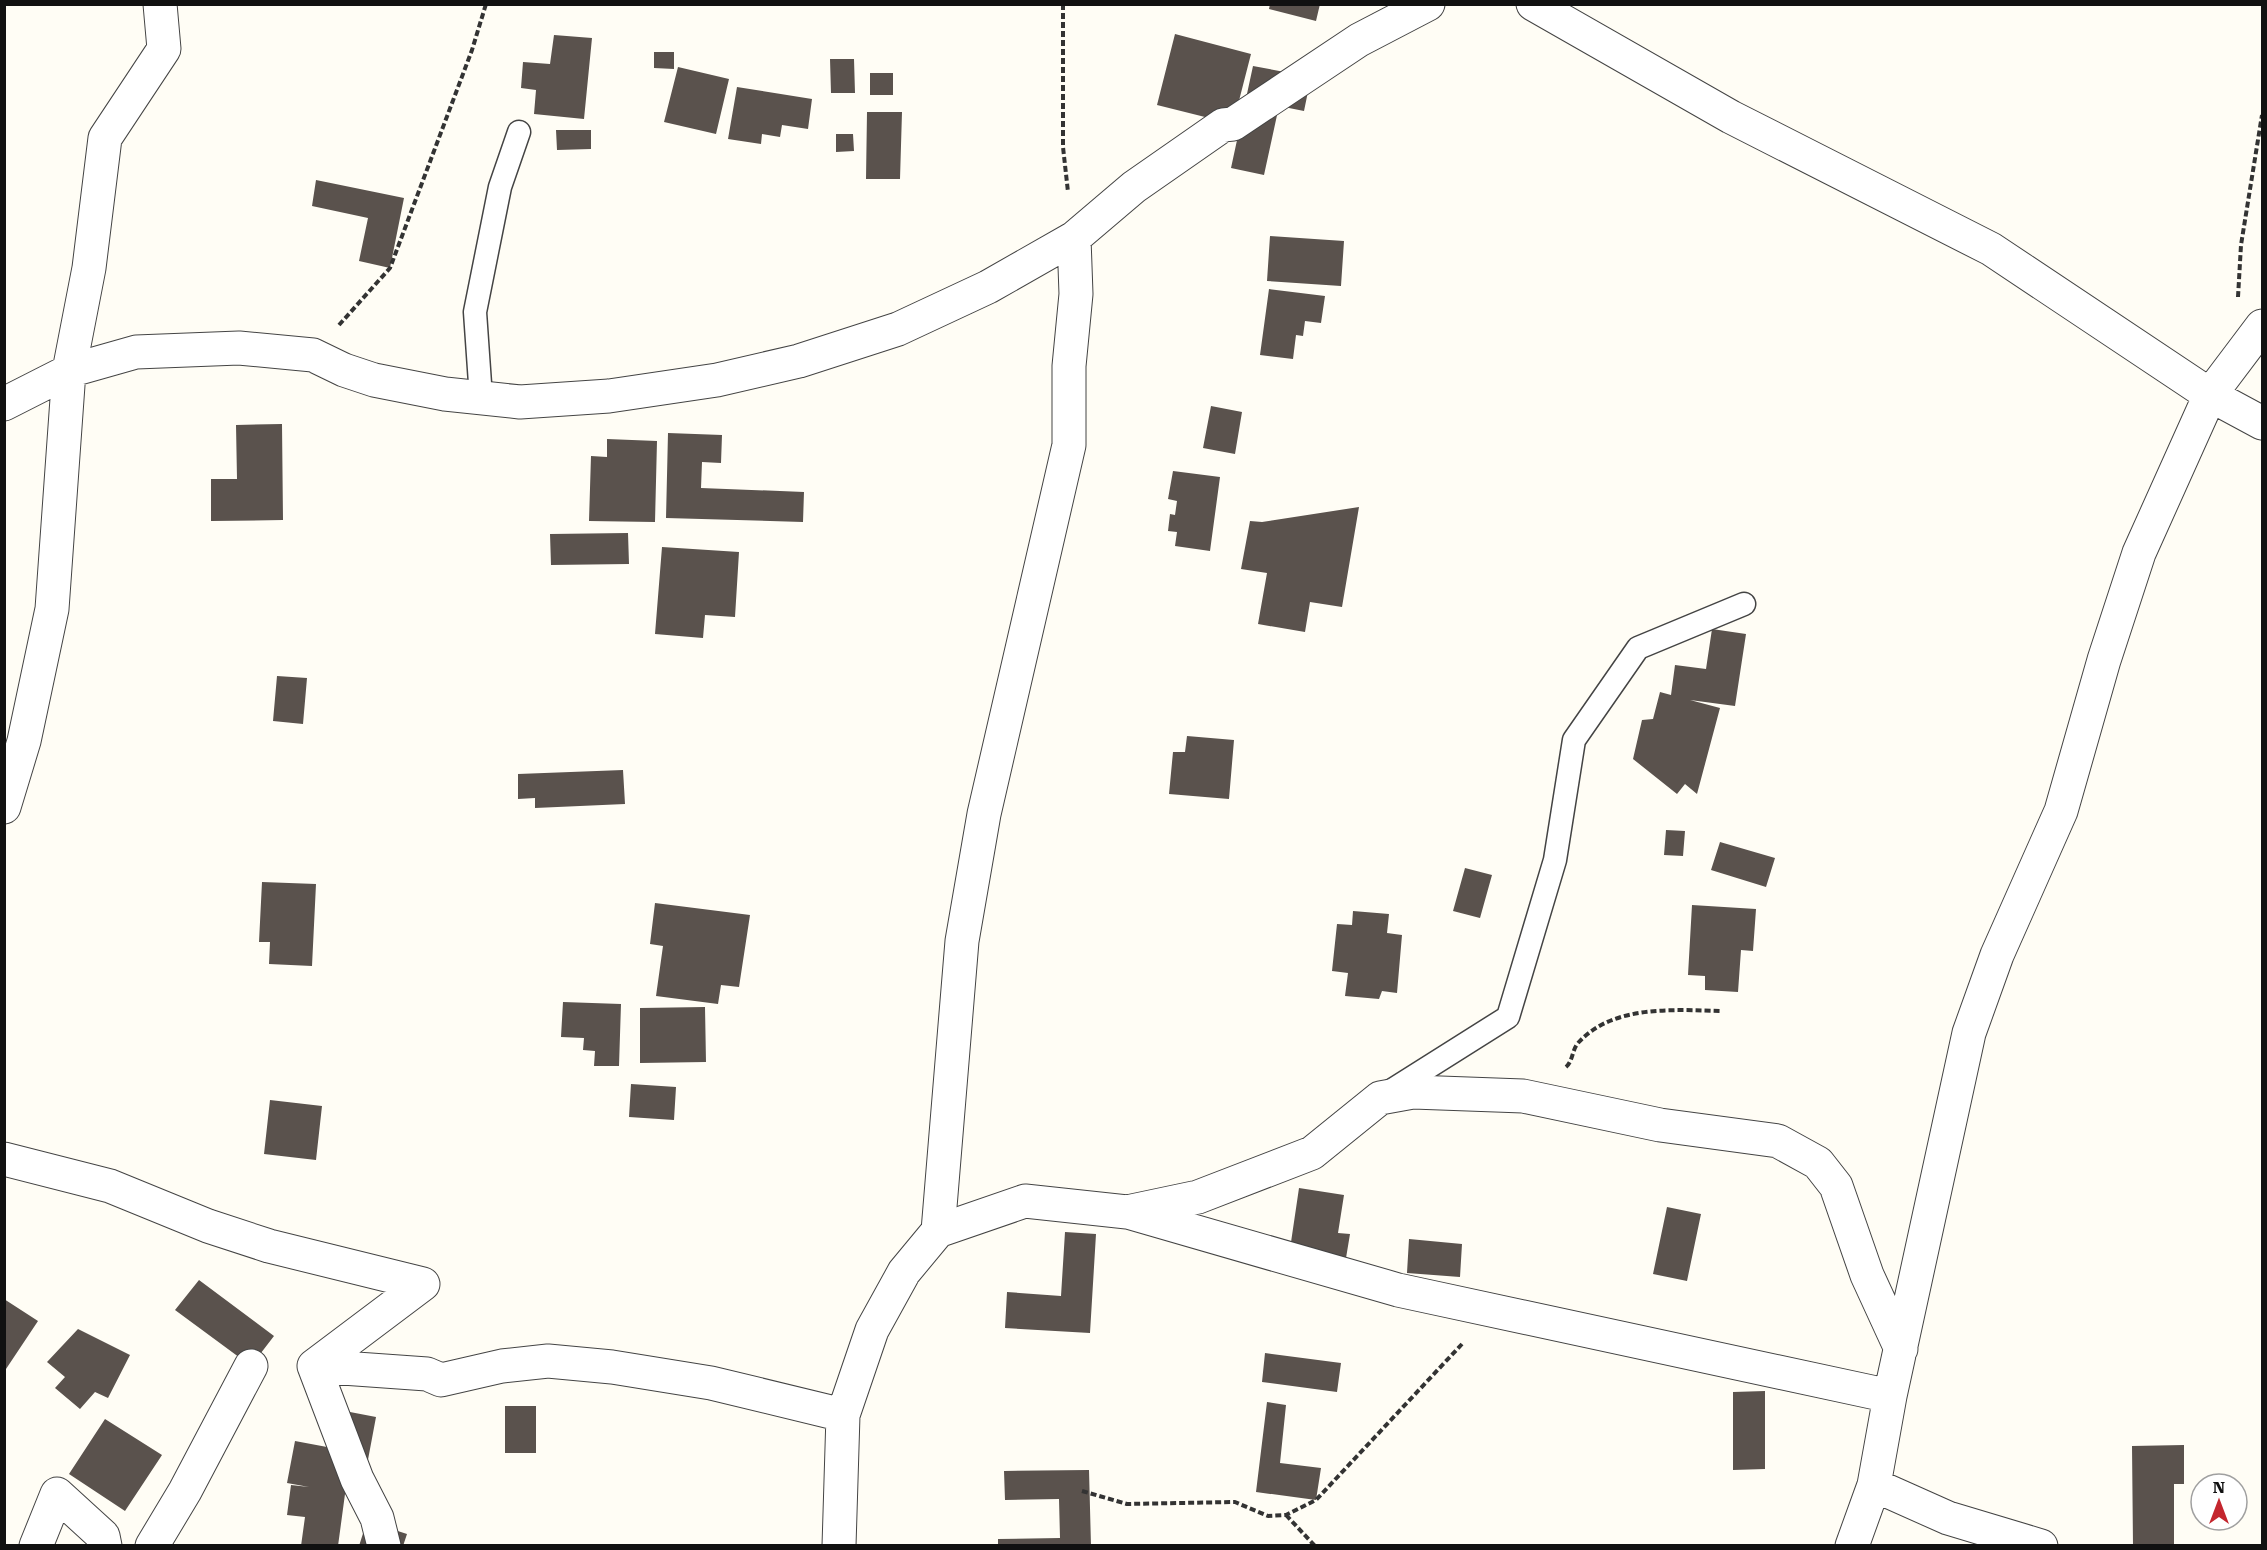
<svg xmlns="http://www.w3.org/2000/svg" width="2267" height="1550" font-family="'Roboto Serif',serif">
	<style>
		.building { fill: #5a524d }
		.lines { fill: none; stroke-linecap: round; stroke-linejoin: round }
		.service-casing { stroke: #444; stroke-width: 25 }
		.minor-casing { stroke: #444; stroke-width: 35 }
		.path { stroke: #333; stroke-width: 4; stroke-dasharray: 6 3; stroke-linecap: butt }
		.service { stroke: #fff; stroke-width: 22 }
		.minor { stroke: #fff; stroke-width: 33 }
	</style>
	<rect width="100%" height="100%" fill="#fffdf5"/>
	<path class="building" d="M1270,4H1320L1316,21L1269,9Z
		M1175,34L1251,54L1233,124L1157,105Z
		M554,35L592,38L584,119L534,114L536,90L521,88L523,62L550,64Z
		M654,52H674V69L654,68Z
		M830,59H854L855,93H831Z
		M1253,66L1311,77L1304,111L1279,106L1264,175L1231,168Z
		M678,67L729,79L716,134L664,122Z
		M870,73H893V95H870Z
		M737,87L812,99L808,129L782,125L780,137L762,134L761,144L728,139Z
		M867,112H902L900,179H866Z
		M556,130H591V149L557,150Z
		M836,134H853L854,151L836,152Z
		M316,180L404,198L390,268L359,261L368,218L312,206Z
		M1270,236L1344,241L1341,286L1267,281Z
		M1269,289L1325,296L1321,323L1305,321L1303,336L1296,335L1293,359L1260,355Z
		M1211,406L1242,412L1235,454L1203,448Z
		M282,424L283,520L211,521V479H237L236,425Z
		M668,433L722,435L721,463L702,462L701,488L804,492L803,522L666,518Z
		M607,439L657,441L655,522L589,521L591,456L607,457Z
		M1173,471L1220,477L1210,551L1175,546L1177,532L1168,531L1170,514L1175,515L1177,501L1168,499Z
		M1359,507L1342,607L1310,602L1305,632L1258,624L1267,573L1241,569L1250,521L1262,522Z
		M628,533L629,564L551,565L550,534Z
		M662,547L739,552L735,617L705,615L703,638L655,634Z
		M1712,629L1746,634L1735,706L1690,700L1720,708L1697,794L1685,784L1677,794L1633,759L1642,720L1653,719L1660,692L1671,695L1675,665L1706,669Z
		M277,676L307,678L303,724L273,721Z
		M1187,736L1234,740L1229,799L1169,794L1173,752H1185Z
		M623,770L625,804L535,808V798L518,799V774Z
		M1666,830L1685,831L1683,856L1664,855Z
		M1720,842L1775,858L1766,887L1711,870Z
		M1465,868L1492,875L1480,918L1453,911Z
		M262,882L316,884L312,966L269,964L270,942H259Z
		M655,903L750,915L739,987L721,985L718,1004L656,996L663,946L650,944Z
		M1692,905L1756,909L1753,951L1741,950L1738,992L1705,990V976L1688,975Z
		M1353,911L1389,914L1387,933L1402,935L1397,993L1382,991L1379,999L1345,996L1348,973L1332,971L1337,924L1352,925Z
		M563,1002L621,1004L619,1066H594L595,1051L583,1050L584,1038L561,1037Z
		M705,1007L706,1062L640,1063V1008Z
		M631,1084L676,1087L674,1120L629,1117Z
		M270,1100L322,1106L316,1160L264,1154Z
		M1299,1188L1344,1195L1338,1233L1350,1234L1346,1258L1290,1249Z
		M1667,1207L1701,1214L1687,1281L1653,1274Z
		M1065,1232L1096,1234L1090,1333L1005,1328L1007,1292L1061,1296Z
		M1409,1239L1462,1244L1460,1277L1407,1273Z
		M199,1280L274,1336L251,1366L175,1310Z
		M4,1299L38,1321L4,1372Z
		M78,1329L130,1355L108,1398L95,1392L80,1409L55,1388L65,1377L47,1362Z
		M1265,1353L1341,1363L1337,1392L1262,1382Z
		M1765,1391V1469L1733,1470V1392Z
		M1267,1402L1286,1405L1280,1463L1321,1468L1316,1500L1256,1492Z
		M505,1406H536V1453H505Z
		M350,1412L376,1417L361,1497L345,1494L338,1546H301L305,1517L287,1515L291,1485L309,1487L287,1483L295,1441L343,1450Z
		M105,1419L162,1455L125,1511L69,1474Z
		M2184,1445V1484H2174V1546H2133L2132,1446Z
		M1089,1470L1091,1546H998V1539L1060,1538L1059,1499L1005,1500L1004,1471Z
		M367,1521L407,1534L403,1546H359Z"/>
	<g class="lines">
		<g class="service-casing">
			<path id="service" d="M481,398L475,312L500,187L519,132
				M1389,1092L1508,1017L1555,860L1574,740L1638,648L1744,604"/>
		</g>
		<g class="minor-casing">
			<path id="minor" d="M1533,4L1731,117L1991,249L2210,395L2262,423
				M4,404L69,371L136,352L239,348L313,355L344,370L374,380L445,394L520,402L609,396L717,380L799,361L898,329L988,287L1074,238L1134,187L1223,125L1233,124L1359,40L1428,4
				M4,807L24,741L52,609L69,371L89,268L105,138L164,49L160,4
				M4,1159L110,1186L208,1226L269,1246L423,1284L314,1366
				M1131,1213L1398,1290L1890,1396
				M938,1231L962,941L984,814L1069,445V366L1076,294L1074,238
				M314,1366L427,1374L441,1380L502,1366L548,1361L612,1367L711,1383L843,1415
				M314,1366L357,1479L377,1518L384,1546
				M1874,1485L1948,1518L2041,1546
				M36,1546L57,1494L103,1536L105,1546
				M152,1546L185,1491L251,1366
				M839,1546L843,1415L872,1330L904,1272L938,1231L1025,1201L1127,1212L1198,1197L1312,1153L1380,1098L1413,1092L1523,1096L1660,1125L1778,1141L1818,1163L1836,1186L1867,1275L1901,1349
				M1852,1546L1874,1485L1890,1396L1969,1033L1997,955L2061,811L2104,660L2139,553L2210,395L2262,326"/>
		</g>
		<path class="path" d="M1063,4V147L1068,192
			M2238,297L2241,245L2262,115
			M339,325L390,268L472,50L486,4
			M1566,1067C1573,1061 1572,1050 1578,1043C1613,1004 1675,1010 1722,1011
			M1082,1491L1127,1504L1235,1502L1268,1516L1286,1515L1316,1500L1462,1344
			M1286,1515L1315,1546"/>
		<use href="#service" class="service"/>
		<use href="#minor" class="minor"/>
	</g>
	<rect width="2267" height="1550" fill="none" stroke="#111111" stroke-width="12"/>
	<g transform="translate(2219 1502)"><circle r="28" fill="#ffffff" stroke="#a0a0a0" stroke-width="1.5"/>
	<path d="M0-4.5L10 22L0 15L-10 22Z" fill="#c4262e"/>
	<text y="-9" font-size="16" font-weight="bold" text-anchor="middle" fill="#111111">N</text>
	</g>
</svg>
